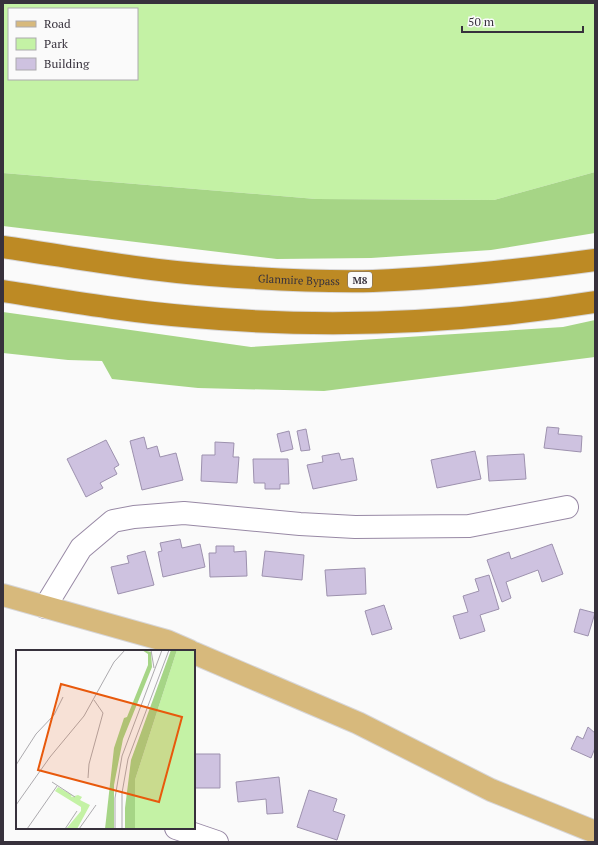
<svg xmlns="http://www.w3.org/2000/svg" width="598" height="845" font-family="'PT Serif',serif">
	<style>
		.green { fill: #c4f2a5; fill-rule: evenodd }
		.forest { fill: #a6d586 }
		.building { fill: #cec2e0; stroke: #9d91ae }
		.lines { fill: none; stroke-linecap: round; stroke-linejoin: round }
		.minor-casing { stroke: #9889a5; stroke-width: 24 }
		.major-casing { stroke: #d7d6d8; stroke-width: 24 }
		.highway-casing { stroke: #d7d6d8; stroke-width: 24 }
		.minor { stroke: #fff; stroke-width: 22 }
		.major { stroke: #d7b97c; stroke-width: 22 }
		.highway { stroke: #bd8a24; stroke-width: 22 }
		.labels { text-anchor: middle; stroke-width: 4; stroke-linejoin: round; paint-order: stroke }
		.shield { fill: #fafafa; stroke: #726d75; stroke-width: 1 }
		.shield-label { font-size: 10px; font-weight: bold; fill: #37313c }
		.street-label { font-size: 11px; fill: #37313c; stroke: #fafafa }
		.inset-road { fill: none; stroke: #acaaae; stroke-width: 1 }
		.view { fill: #e8590c; fill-opacity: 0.15; stroke: #e8590c; stroke-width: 2 }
		.inset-edge { fill: none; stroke: #37313c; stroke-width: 2 }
	</style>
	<rect width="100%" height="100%" fill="#fafafa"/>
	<path class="green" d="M3,3H595V172L494,200L316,199L3,173ZM9,9H137V79H9Z"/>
	<path class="forest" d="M595,172V233L491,250L371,258L277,259L3,226V173L316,199L494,200Z
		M3,312L251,347L563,327L595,320V357L324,391L198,388L112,379L102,361L68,360L3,353Z"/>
	<path class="building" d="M547,427L559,428L558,434L582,436L581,452L544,448Z
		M306,429L310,450L301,451L297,431Z
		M289,431L293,449L281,452L277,434Z
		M144,437L147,449L157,446L160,457L176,453L183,480L142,490L130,441Z
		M106,440L119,465L114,468L117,474L100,483L103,488L86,497L67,459Z
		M215,442L234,443L233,457H239L237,483L201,481L202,455H215Z
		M475,451L481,479L437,488L431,460Z
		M339,453L341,460L353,458L357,480L313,489L307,465L323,462L322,456Z
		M524,454L526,479L489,481L487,456Z
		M253,459H288L289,484H280V489H265V483H254Z
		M180,539L182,548L200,544L205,567L163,577L158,552L162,551L160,543Z
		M552,544L563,574L542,582L538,570L506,582L511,598L502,602L487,560L509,552L511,559Z
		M216,546H234V552L246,551L247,576L210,577L209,553H216Z
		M145,551L154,585L118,594L111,567L129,563L127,556Z
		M265,551L304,555L302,580L262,576Z
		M365,568L366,594L327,596L325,570Z
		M489,575L499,609L480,615L485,631L460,639L453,616L468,612L463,596L479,591L475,579Z
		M384,605L392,629L372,635L365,611Z
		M580,609L595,613L588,636L574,632Z
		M588,727L595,733V748L591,758L571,749L577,736L583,739Z
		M194,754H220V788H194Z
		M279,777L283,813L267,814L266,799L238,802L236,782Z
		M309,790L337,799L333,811L345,815L337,840L297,827Z"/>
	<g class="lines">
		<g class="minor-casing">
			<path id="minor" d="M45,607L81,548L113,521L134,517L184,513L300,524L355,527L469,526L567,507
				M176,828L217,842"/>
		</g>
		<g class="major-casing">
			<path id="major" d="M3,595L167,641L190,651
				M194,653L358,723L491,790L595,832"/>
		</g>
		<g class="highway-casing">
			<g id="highway">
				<path id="s1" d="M3,247C72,257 140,270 210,275C263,279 319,282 373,281C447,278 521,270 595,260"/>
				<path d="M3,291C66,301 130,312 195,317C328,329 463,323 595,302"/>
			</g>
		</g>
		<use href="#minor" class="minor"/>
		<use href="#major" class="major"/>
		<use href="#highway" class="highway"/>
	</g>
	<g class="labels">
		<rect class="shield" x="348" y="272" width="24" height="16" rx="3"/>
		<g class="shield-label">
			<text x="360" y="284">M8</text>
		</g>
		<g class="street-label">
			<text dy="4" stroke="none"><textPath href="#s1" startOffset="298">Glanmire Bypass</textPath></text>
		</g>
	</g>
	<g transform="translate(16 650)">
		<rect width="179" height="179" fill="#fafafa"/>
		<path d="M161,0H179V179H119V130ZM42,137L56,145L55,147L62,145L66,147L64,150L74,155L61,179H50L65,161V157L39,141Z" fill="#c4f2a5"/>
		<path d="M126,0L135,2L136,17L107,89L98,135V179H89L98,98L108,68L111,67L132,15V4ZM155,0H161L119,130V179H109V158L115,110Z" fill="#a6d586"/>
		<path class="inset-road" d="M135,0L138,18M0,115L20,84L38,65L47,47M72,128L73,114L87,63L78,50M36,132L59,147M0,155L34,107L68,66L98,12L109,0M11,179L41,136M49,179L61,161M63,179L80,155M99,179V148L106,106L146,0M106,179V143L112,109L153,0"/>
		<path class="view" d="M45,34L166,67L143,152L22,120Z"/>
		<rect width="179" height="179" class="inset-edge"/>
	</g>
	<rect width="598" height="845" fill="none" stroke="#37313c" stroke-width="8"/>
	<rect x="8" y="8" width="130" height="72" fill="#fafafa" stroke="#acaaae"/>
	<rect x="16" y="21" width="20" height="6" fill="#d7b97c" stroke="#acaaae"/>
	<text x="44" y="28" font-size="12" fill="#37313c">Road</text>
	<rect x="16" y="38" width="20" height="12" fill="#c4f2a5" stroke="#acaaae"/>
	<text x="44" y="48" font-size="12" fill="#37313c">Park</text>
	<rect x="16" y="58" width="20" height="12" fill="#cec2e0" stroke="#acaaae"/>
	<text x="44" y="68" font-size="12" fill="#37313c">Building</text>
	<path d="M462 26v6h121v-6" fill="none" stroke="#37313c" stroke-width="2"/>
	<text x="468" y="26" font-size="12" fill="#37313c" stroke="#fafafa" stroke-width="3" paint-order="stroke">50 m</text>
</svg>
